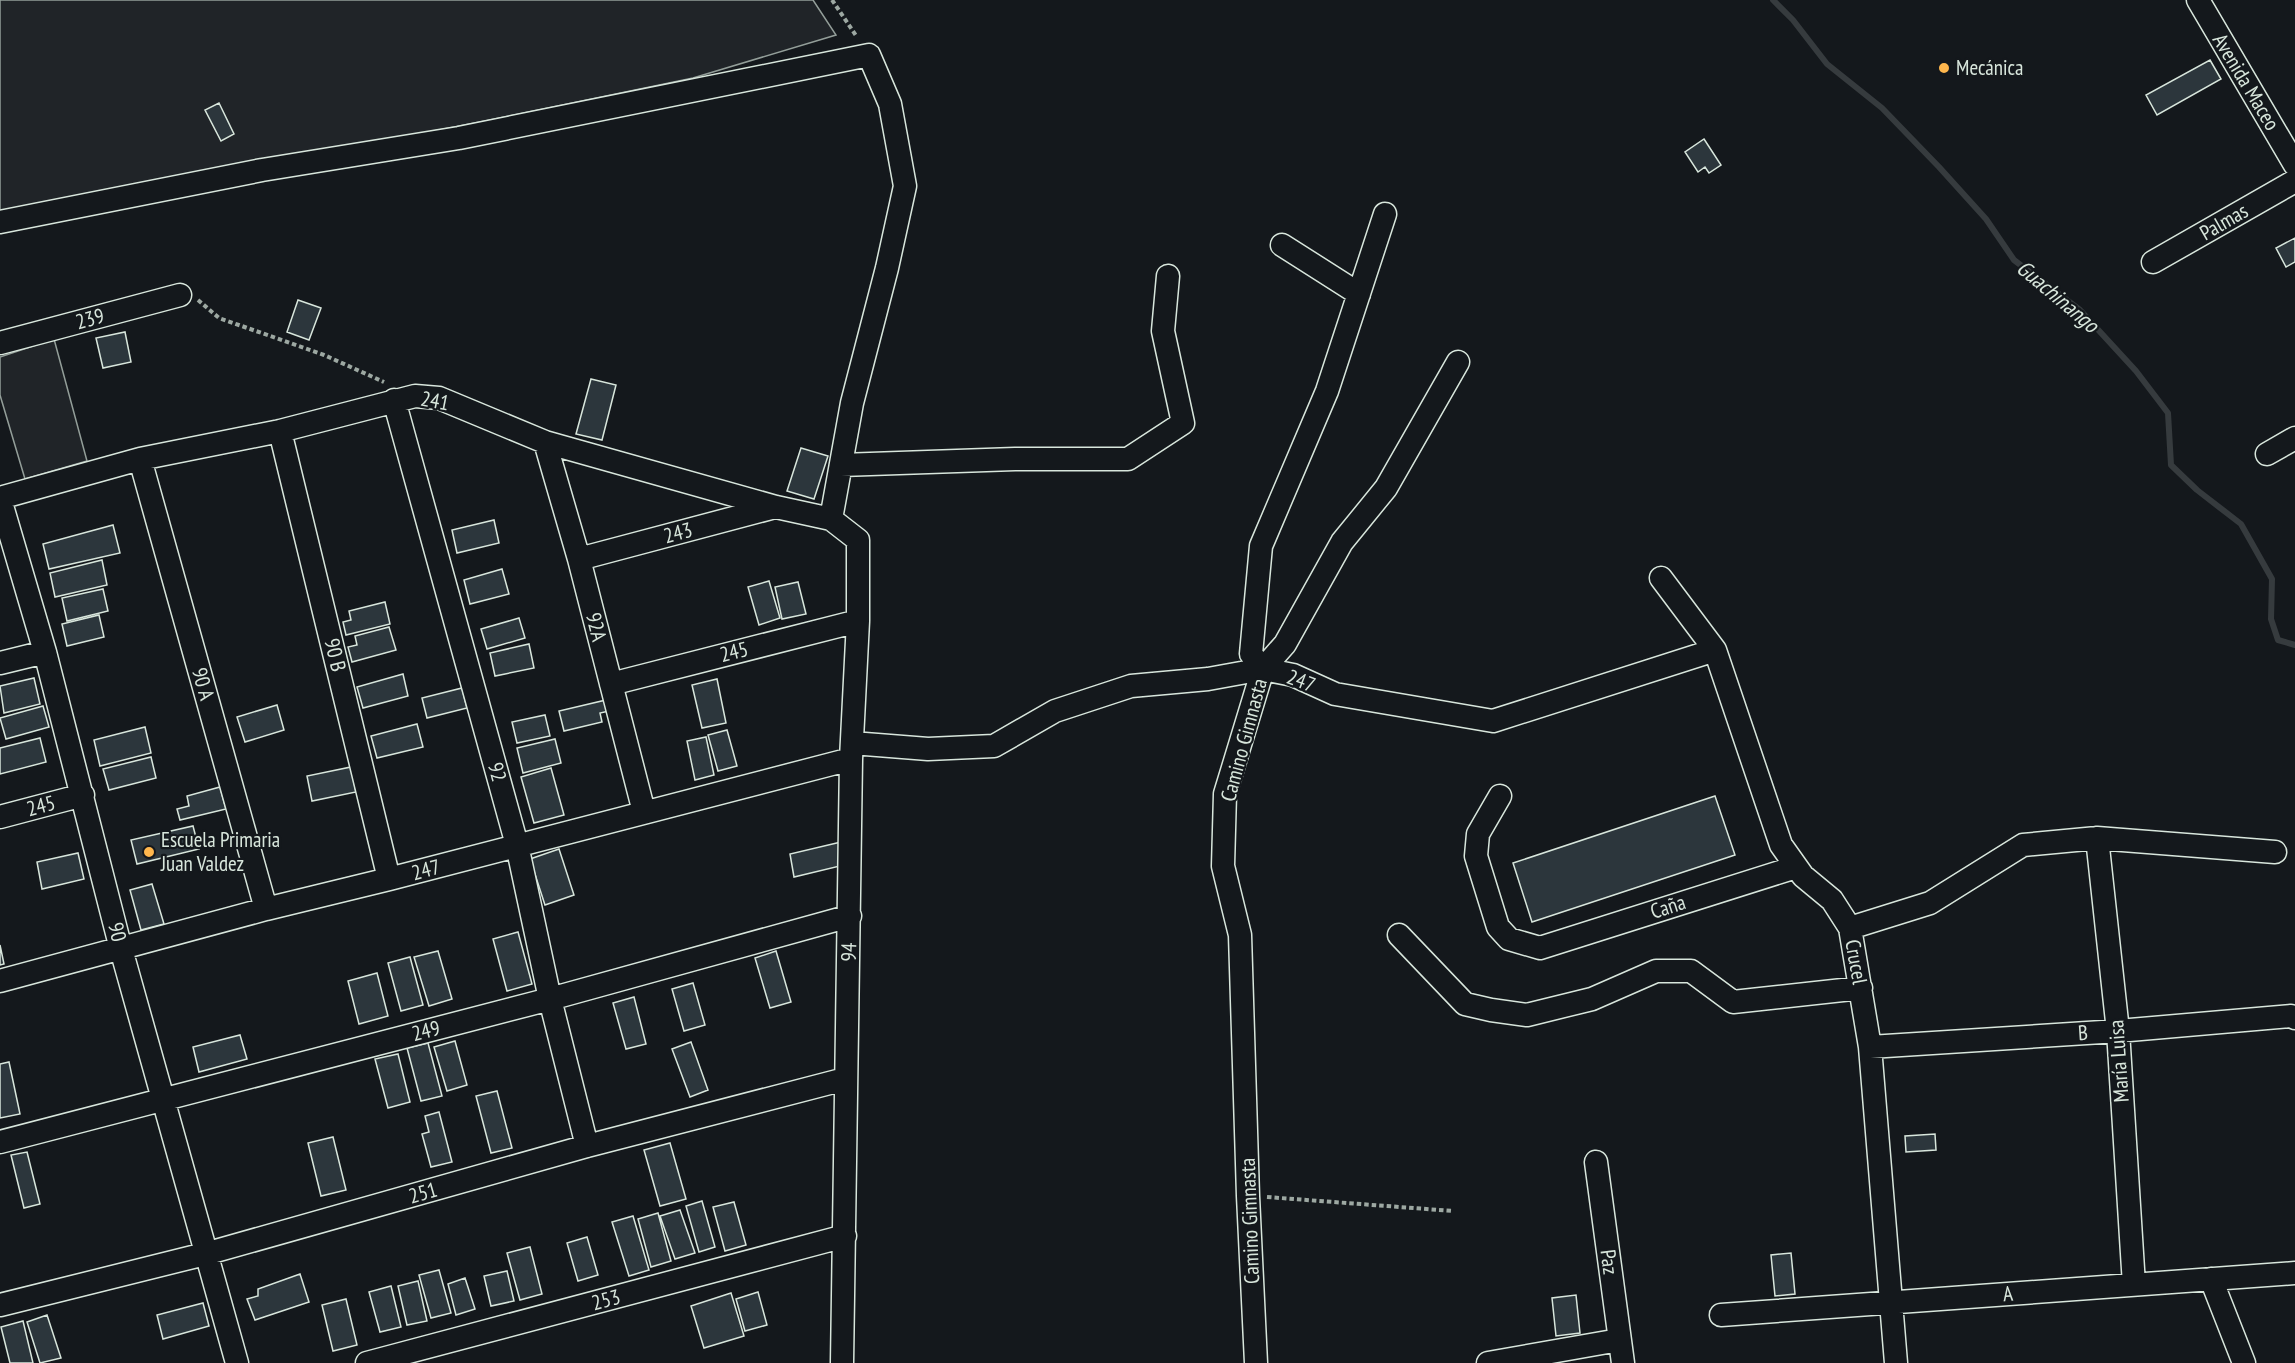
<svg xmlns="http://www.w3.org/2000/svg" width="2295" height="1363" font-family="'PT Sans Narrow',sans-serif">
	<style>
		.green { fill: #202428; stroke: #939e99; stroke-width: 1.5 }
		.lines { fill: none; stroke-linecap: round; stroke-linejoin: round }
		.stream { stroke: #363b3e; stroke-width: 6 }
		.building { fill: #2c363c; stroke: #d8e6dc; stroke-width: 1.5 }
		.minor-casing { stroke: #d8e6dc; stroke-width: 25 }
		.path { stroke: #9da8a2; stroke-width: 4; stroke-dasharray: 4.5 3; stroke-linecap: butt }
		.minor { stroke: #14181c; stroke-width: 22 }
		.poi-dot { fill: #ffb74d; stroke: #14181c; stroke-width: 2 }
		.labels { text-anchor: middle; stroke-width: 4.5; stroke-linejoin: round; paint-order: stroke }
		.poi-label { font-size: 21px; fill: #d8e6dc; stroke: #14181c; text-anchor: start }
		.street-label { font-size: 21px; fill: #d8e6dc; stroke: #14181c }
		.water-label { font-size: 22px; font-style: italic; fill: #d8e6dc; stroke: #14181c }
	</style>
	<rect width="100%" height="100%" fill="#14181c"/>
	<path class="green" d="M0,0H813L836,35L693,78L485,121L0,215Z
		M54,339L87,461L25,479L0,395V357Z"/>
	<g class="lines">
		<path class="stream" d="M1773,0L1793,20L1827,64L1882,108L1939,167L1986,219L2014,260L2080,310L2136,371L2168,413L2171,465L2197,490L2241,524L2272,579L2271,619L2278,640L2295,645"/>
	</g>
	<path class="building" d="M2210,60L2221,79L2157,115L2146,95Z
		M219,103L234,134L221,141L205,110Z
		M1704,139L1721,165L1709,173L1705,167L1698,172L1685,152Z
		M2295,238V262L2286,267L2276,248Z
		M298,300L321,308L309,340L287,332Z
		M125,332L131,362L103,368L96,338Z
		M591,379L616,385L602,440L576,434Z
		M801,448L828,456L814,499L787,491Z
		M494,520L499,543L457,553L452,530Z
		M113,525L120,553L49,569L43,544Z
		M102,560L107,585L55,597L50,573Z
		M502,569L509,594L470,604L464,580Z
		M769,581L780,618L759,625L748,587Z
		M798,582L806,614L782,619L775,587Z
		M103,589L108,611L67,621L62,598Z
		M385,602L390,624L346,635L343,622L351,620L349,611Z
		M99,615L104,637L67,646L62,624Z
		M519,618L525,638L487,649L481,629Z
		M389,627L396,650L352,662L348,647L357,645L355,636Z
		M529,644L534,668L495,676L490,653Z
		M403,674L408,696L363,708L357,687Z
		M34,678L40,704L4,713L0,686Z
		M717,679L726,723L702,728L692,685Z
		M462,688L467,708L427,718L422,698Z
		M606,700L609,711L600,713L602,722L564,731L559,711Z
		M277,705L284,730L245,742L237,717Z
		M43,706L49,727L6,739L0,718Z
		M545,715L550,736L517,743L512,722Z
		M417,724L423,747L377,758L371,736Z
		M145,727L151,753L100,766L94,740Z
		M727,730L737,766L718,771L708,735Z
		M706,737L714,775L695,780L687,741Z
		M40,738L46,762L0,774V748Z
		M555,739L561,763L523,773L517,748Z
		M151,757L156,778L109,790L103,769Z
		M351,767L356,792L312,801L307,776Z
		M551,768L564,815L534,823L521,777Z
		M220,787L226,809L180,820L177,809L189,806L187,796Z
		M1715,796L1735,855L1532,922L1513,863Z
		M193,826L199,849L137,864L131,840Z
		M841,842L840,866L794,877L790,854Z
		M559,849L574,895L545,905L530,859Z
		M78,853L84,879L42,889L37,862Z
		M152,884L164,924L141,930L130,890Z
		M518,932L532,984L507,991L493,939Z
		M0,945L4,964L0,965Z
		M438,951L452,999L429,1006L414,957Z
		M776,951L791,1002L770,1008L755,958Z
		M410,957L423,1005L401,1011L388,963Z
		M377,973L388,1016L359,1024L348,981Z
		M693,983L705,1025L684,1031L672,989Z
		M634,997L646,1044L626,1049L613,1003Z
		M240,1035L247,1059L199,1072L193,1047Z
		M455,1041L467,1085L447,1091L434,1047Z
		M691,1042L708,1090L690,1097L672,1049Z
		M428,1043L442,1096L421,1101L407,1048Z
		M398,1054L410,1102L388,1108L375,1059Z
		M9,1062L20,1114L0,1118V1064Z
		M497,1091L512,1148L491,1153L476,1096Z
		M439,1112L452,1162L431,1167L422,1134L429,1132L425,1116Z
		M1935,1134L1936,1150L1906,1152L1905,1136Z
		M333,1137L346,1190L321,1196L308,1143Z
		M670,1143L686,1199L660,1206L644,1150Z
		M27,1152L40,1204L24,1208L11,1155Z
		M702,1201L715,1247L699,1252L686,1206Z
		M734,1202L746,1245L725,1251L713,1207Z
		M680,1210L695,1253L675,1259L660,1216Z
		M658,1213L671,1261L651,1267L638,1219Z
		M633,1216L649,1270L629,1276L612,1222Z
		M587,1237L598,1275L578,1281L567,1243Z
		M530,1247L542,1294L520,1300L507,1253Z
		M1791,1253L1795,1294L1775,1296L1771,1255Z
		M439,1270L451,1313L431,1318L419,1275Z
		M507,1271L514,1301L491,1306L484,1276Z
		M300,1274L309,1302L255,1320L247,1299L258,1296V1289Z
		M465,1278L475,1309L456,1315L448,1284Z
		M418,1281L427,1321L407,1325L398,1286Z
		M391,1286L401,1327L380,1332L369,1292Z
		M758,1292L767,1325L745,1331L736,1299Z
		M731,1293L744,1336L704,1348L691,1306Z
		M1576,1295L1580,1333L1556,1336L1552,1298Z
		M346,1299L357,1345L333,1351L322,1305Z
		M203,1303L209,1326L163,1339L157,1315Z
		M47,1315L61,1358L40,1363L27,1322Z
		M23,1321L33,1363H10L1,1327Z"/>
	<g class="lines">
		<g class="minor-casing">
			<path id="minor" d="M2198,0L2295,165
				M0,222L262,170L459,138L869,55L890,104L905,186L887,268L852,403L831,519
				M1282,245L1359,294
				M2153,262L2295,181
				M0,343L180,295
				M394,400L517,845L550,999L587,1146
				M280,431L389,879
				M545,442L579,559L644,812
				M2267,454L2295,438
				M140,459L266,909
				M841,465L1015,459H1128L1183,423L1163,331L1168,276
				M0,498L140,459L280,431L415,396L439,398L545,442L776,507L831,519L858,540V621L851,759L842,1363
				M0,499L45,652L121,949L237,1363
				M579,559L775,507
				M1661,578L1715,650L1781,845L1803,876L1832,900L1850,928L1870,1047L1896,1363
				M0,663L45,652
				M1263,669L1285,644L1342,542L1386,488L1458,362
				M611,684L858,621
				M852,743L928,749L994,746L1055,711L1131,686L1208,679L1263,669L1293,675L1335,694L1493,721L1715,650
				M1500,796L1478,834L1476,856L1498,927L1509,939L1540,948L1796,867
				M0,817L83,795
				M2097,838L2118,1031L2134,1285
				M1850,928L1930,903L2023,845L2097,838L2275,852
				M1399,935L1465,1004L1491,1010L1527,1015L1592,999L1656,971H1691L1733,1002L1861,988
				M0,981L266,909L389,879L851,759
				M1870,1047L2118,1031L2291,1016L2295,1018
				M0,1142L550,999L850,916
				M1596,1162L1623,1363
				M2211,1279L2244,1363
				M0,1305L205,1254L587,1146L845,1079
				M1721,1315L2295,1273
				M367,1363L845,1236
				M1256,1363L1248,1196L1240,935L1223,866L1225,794L1263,669L1251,654L1261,546L1327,391L1385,214
				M1488,1363L1619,1340"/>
		</g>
		<path class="path" d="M832,0L857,37
			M198,300L219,318L324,355L384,382
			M1267,1197L1453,1211"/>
		<use href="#minor" class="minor"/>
	</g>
	<g class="poi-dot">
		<circle cx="1944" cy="68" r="6"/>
		<circle cx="149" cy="852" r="6"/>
	</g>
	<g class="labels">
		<g class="poi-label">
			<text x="1956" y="75">Mecánica</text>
			<text x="161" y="847">Escuela Primaria<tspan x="161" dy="24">Juan Valdez</tspan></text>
		</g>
		<g class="street-label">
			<text transform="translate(2246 82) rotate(59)" y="7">Avenida Maceo</text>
			<text transform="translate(2224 222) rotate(-30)" y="7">Palmas</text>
			<text transform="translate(90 319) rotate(-15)" y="7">239</text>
			<text transform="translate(435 401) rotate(11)" y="7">241</text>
			<text transform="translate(678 533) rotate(-15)" y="7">243</text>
			<text transform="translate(596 627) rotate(76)" y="7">92A</text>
			<text transform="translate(734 652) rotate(-14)" y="7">245</text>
			<text transform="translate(335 655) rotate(76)" y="7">90 B</text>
			<text transform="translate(1301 681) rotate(21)" y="7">247</text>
			<text transform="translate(203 684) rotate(74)" y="7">90 A</text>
			<text transform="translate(1244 740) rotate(-75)" y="7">Camino Gimnasta</text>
			<text transform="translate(497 772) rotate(75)" y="7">92</text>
			<text transform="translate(41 806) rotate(-15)" y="7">245</text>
			<text transform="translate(426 870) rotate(-15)" y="7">247</text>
			<text transform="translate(1668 907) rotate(-18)" y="7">Caña</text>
			<text transform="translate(117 932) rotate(76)" y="7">90</text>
			<text transform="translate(849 952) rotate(-88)" y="7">94</text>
			<text transform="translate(1856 962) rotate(80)" y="7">Crucel</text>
			<text transform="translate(426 1031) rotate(-14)" y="7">249</text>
			<text transform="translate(2083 1033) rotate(-4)" y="7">B</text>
			<text transform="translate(2119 1061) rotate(-94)" y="7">María Luisa</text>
			<text transform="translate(423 1193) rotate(-16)" y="7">251</text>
			<text transform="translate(1250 1221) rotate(-92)" y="7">Camino Gimnasta</text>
			<text transform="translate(1609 1262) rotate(83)" y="7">Paz</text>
			<text transform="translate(2008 1294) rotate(-4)" y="7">A</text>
			<text transform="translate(606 1300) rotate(-15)" y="7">253</text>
		</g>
		<g class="water-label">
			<text transform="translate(2058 296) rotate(40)" y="8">Guachinango</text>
		</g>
	</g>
</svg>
